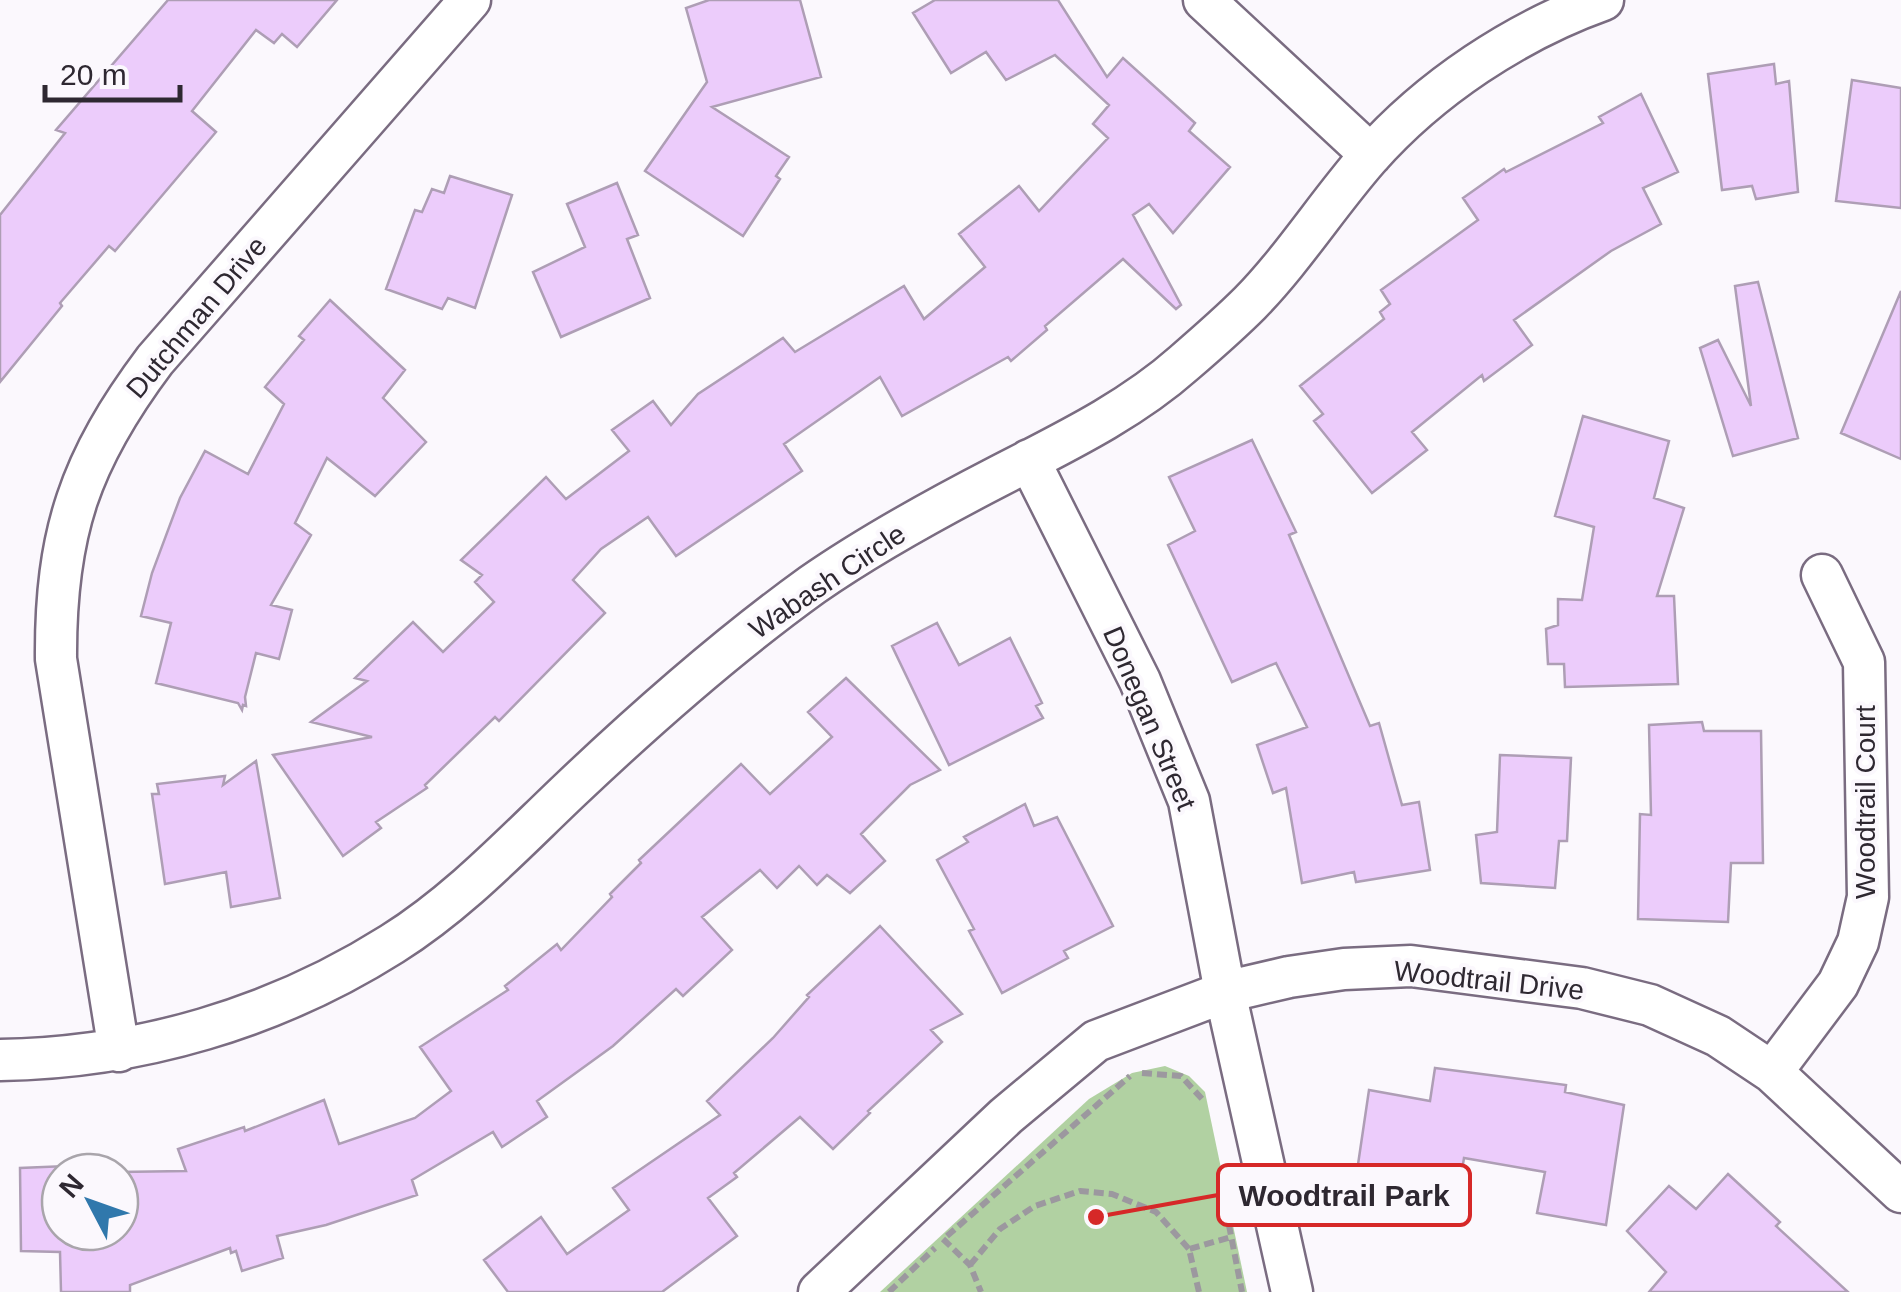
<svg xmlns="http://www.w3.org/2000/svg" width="1901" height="1292" font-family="Helvetica,sans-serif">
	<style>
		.green { fill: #b1d1a2 }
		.building { fill: #ecccfb; stroke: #ae9eb5; stroke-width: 2.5 }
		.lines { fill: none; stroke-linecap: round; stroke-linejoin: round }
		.street-casing { stroke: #7a6c81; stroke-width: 45 }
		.path { stroke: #9c989f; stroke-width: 6; stroke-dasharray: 10 5; stroke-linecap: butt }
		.street { stroke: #fff; stroke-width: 40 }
		.labels { text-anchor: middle; stroke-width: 8; stroke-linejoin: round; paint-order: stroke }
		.street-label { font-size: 28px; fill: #2e2831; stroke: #fbf8fd }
		.leader { fill: none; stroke: #d62828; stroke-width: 4 }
		.callout-dot { fill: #d62828; stroke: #fbf8fd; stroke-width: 4 }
		.callout { fill: #fbf8fd; stroke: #d62828; stroke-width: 4 }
		.callout-label { font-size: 30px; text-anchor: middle; font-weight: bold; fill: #2e2831 }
	</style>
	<rect width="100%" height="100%" fill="#fbf8fd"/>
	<path class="green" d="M1165,1066L1189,1076L1205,1092L1247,1292H880L1089,1099L1132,1073Z"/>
	<path class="building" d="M168,0H337L297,47L282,34L274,43L256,30L192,111L216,132L115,251L109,246L60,303L62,306L0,382V215L65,133L56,130Z
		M709,0H800L821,77L712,107L789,157L776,176L780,179L743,236L645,171L707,82L686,8Z
		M935,0H1058L1107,77L1123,58L1195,123L1189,131L1230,167L1173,233L1149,204L1133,215L1181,305L1176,309L1123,259L1045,326L1047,330L1011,361L1008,357L902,416L880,377L784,444L802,471L676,556L648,517L601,549L573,580L605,613L499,721L495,717L425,785L427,788L376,822L381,828L343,856L273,755L372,737L311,722L367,681L355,678L413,622L443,652L494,602L475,582L482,575L461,560L546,477L566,499L629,451L612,430L653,401L671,425L698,394L783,338L795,352L904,286L924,319L985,267L959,234L1019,186L1039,211L1108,138L1093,124L1109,105L1055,55L1006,80L986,52L951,73L913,13Z
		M1774,64L1776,84L1789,81L1798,192L1756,199L1752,186L1722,190L1708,74Z
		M1852,80L1901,88V208L1836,201Z
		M1641,94L1678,172L1643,188L1661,224L1611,251L1514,320L1532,345L1484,381L1482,375L1412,432L1427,450L1372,493L1314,421L1323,414L1300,386L1384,319L1380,312L1390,304L1381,290L1478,220L1463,198L1504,169L1506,172L1603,123L1599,117Z
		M450,176L512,195L475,308L448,298L442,309L386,289L415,210L422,212L432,189L444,193Z
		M617,183L638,235L627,239L650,298L561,337L533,272L585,247L567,204Z
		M1758,282L1798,438L1733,456L1700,348L1718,340L1751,406L1735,286Z
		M1901,291V459L1841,433Z
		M330,300L405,370L383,398L426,442L375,496L327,458L295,523L311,535L271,605L292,610L279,659L256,653L245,697L246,706L243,705L242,710L238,703L156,683L171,623L141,616L152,573L180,498L205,451L248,474L284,404L265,387L304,340L299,336Z
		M1583,416L1669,441L1654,498L1684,508L1657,596H1674L1678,684L1565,687L1564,664H1548L1546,629L1558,625V599L1582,600L1594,527L1555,516Z
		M1252,440L1296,532L1289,535L1370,726L1379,723L1402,805L1419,802L1430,870L1356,882L1354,872L1302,883L1286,788L1273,793L1257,745L1307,727L1276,663L1232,682L1168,545L1195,531L1169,477Z
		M937,623L959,665L1010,638L1042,703L1036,706L1043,718L949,765L892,646Z
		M846,678L940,770L910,785L861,834L885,861L850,893L827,875L817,885L799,866L777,888L760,870L702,917L732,950L683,996L676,989L613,1046L537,1101L547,1117L502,1147L493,1132L412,1180L417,1195L326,1225L277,1236L283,1258L242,1271L236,1251L231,1253L230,1248L130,1285V1292H61L60,1252L21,1251L20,1168L67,1166V1172H60V1232H120L118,1172L186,1171L178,1149L244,1127L245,1131L324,1100L339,1144L415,1118L451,1091L420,1047L508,990L505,986L557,944L561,950L612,897L610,894L641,863L639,860L741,764L770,794L832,737L808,712Z
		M1702,722L1704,731H1761L1763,863H1731L1728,922L1638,919L1640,814L1651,815L1649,725Z
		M1500,755L1571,758L1567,841H1559L1555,888L1481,883L1476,835L1497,832Z
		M256,761L280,898L231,907L226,872L165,884L152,794H159L157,784L225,776L223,785Z
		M1025,804L1034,826L1057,817L1113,926L1064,951L1068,958L1002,993L969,931L974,929L937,860L968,842L964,837Z
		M880,926L962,1014L931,1030L942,1042L868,1111L870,1113L833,1149L800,1117L734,1173L737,1177L708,1198L737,1236L662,1292H508L484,1260L541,1217L567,1254L629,1210L613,1188L720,1115L707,1101L773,1038L809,997L807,995Z
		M1435,1068L1566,1085L1565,1092L1624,1105L1606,1225L1537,1213L1545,1172L1464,1158L1458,1194L1356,1178L1369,1090L1430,1101Z
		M1728,1174L1780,1222L1776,1226L1848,1292H1649L1666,1272L1627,1231L1669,1186L1696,1209Z"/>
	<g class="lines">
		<g class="street-casing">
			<path id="street" d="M1204,0L1371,155
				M1029,460L1140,681L1189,801L1225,992L1292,1292
				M119,1051L56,659C55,533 80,460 155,360L470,0
				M0,1060C139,1058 275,1018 392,944C459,902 514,843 571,789C647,717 726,647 812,585C871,544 935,509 999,476C1063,443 1130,411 1184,363C1206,344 1229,324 1250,303C1293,259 1327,205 1368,158C1430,88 1516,31 1603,0
				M1772,1072L1838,984L1858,942L1868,897L1864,662L1822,575
				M819,1292L1006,1116L1096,1041L1225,992L1289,977L1344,969L1411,966L1582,988L1650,1005L1718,1036L1772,1072L1901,1192"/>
		</g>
		<path class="path" d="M1142,1073L1181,1076L1203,1100
			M1226,1210L1242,1292
			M947,1236L1130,1076
			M943,1239L970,1265L981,1292
			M970,1265L1000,1229L1035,1206L1080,1191L1112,1194L1156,1212L1189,1249
			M889,1292L935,1248
			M1199,1292L1189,1249L1231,1237"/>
		<use href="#street" class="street"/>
	</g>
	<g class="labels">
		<g class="street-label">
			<text transform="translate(196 317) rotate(-50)" y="10">Dutchman Drive</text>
			<text transform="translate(827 581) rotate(-34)" y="10">Wabash Circle</text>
			<text transform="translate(1150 718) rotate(67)" y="10">Donegan Street</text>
			<text transform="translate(1865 802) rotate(-90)" y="10">Woodtrail Court</text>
			<text transform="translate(1489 980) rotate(6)" y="10">Woodtrail Drive</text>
		</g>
	</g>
	<path class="leader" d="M1096 1217L1218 1195"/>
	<circle class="callout-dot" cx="1096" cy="1217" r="10"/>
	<rect class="callout" x="1218" y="1165" width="252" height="60" rx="10"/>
	<g class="callout-label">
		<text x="1344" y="1206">Woodtrail Park</text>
	</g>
	<g transform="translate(90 1202) rotate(311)"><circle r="48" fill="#fbf8fd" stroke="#a9a5ab" stroke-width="2.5"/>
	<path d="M0-8L18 38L0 25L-18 38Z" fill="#3078ac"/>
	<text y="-15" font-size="28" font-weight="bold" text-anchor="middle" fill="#2e2831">N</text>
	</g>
	<path d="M45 85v15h135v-15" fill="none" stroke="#2e2831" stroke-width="5"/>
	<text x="60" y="85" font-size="30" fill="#2e2831" stroke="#fbf8fd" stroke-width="8" paint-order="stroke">20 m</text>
</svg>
